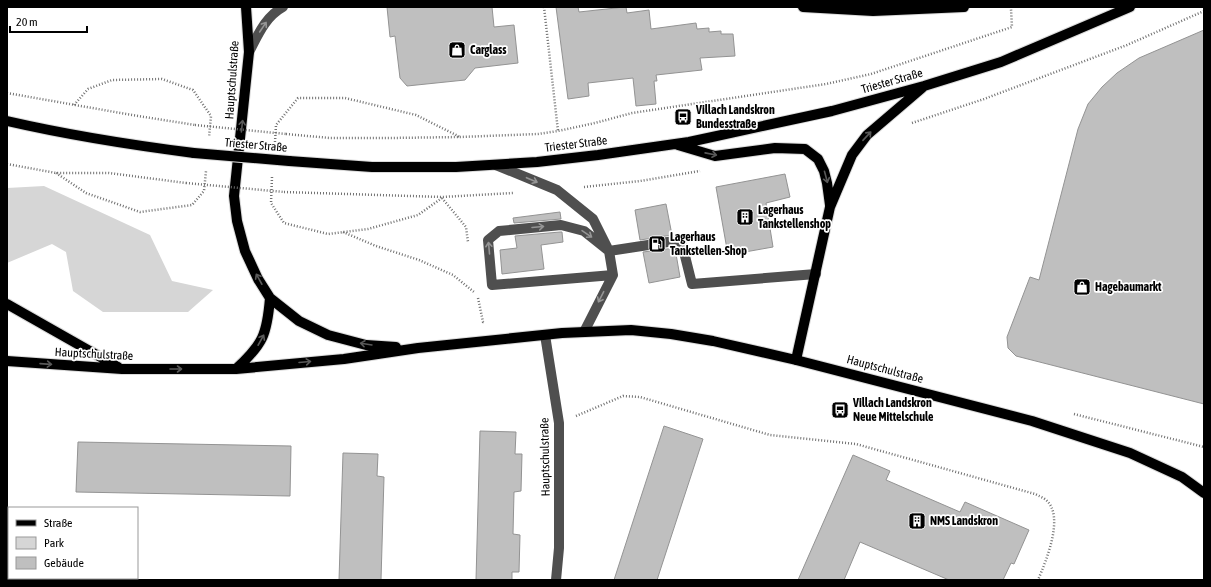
<svg xmlns="http://www.w3.org/2000/svg" width="1211" height="587" font-family="'Asap Condensed',sans-serif">
	<style>
		.green { fill: #d6d6d6 }
		.building { fill: #bfbfbf; stroke: #939393 }
		.lines { fill: none; stroke-linecap: round; stroke-linejoin: round }
		.major-casing { stroke: #dbdbdb; stroke-width: 12 }
		.path { stroke: #717171; stroke-width: 2.5; stroke-dasharray: 1 2; stroke-linecap: butt }
		.minor { stroke: #4f4f4f; stroke-width: 10 }
		.major { stroke: #000; stroke-width: 10 }
		.major-bridge-casing { stroke: #dbdbdb; stroke-width: 12; stroke-linecap: butt }
		.path-bridge { stroke: #717171; stroke-width: 2.5; stroke-dasharray: 1 2; stroke-linecap: butt }
		.major-bridge { stroke: #000; stroke-width: 10 }
		.oneway { stroke: #959595 }
		.oneway2 { stroke: #595959 }
		.labels { text-anchor: middle; stroke-width: 3.5; stroke-linejoin: round; paint-order: stroke }
		.poi-label { font-size: 12px; font-weight: bold; fill: #000; stroke: #fff; text-anchor: start }
		.street-label { font-size: 12px; fill: #000; stroke: #fff }
	</style>
	<rect width="100%" height="100%" fill="#fff"/>
	<path class="green" d="M44,186L150,235L172,281L213,290L188,312H103L73,291L66,252L52,244L7,263V188Z"/>
	<path class="building" d="M387,7H492L494,27L514,25L518,63L475,68L465,80L407,86L400,78L395,36L390,37Z
		M556,7H578L579,12L625,7H626L627,13L649,10L651,29L696,23L697,29L709,28V32L721,31V34H733L735,56L700,58L702,70L656,75L657,81H654L656,104L636,106L633,78L588,83L589,96L568,99Z
		M1204,30V404L1016,356L1008,348L1007,337L1030,277L1039,280L1078,129L1088,104L1102,87L1117,73L1139,58Z
		M785,174L790,197L766,203L773,247L728,255L716,187Z
		M666,204L672,235L640,240L635,210Z
		M560,212L561,219L514,223L513,218Z
		M560,232H562L563,242L541,245L544,269L502,274L500,250L517,248L515,236Z
		M675,248L680,277L649,283L643,252Z
		M664,426L703,439L657,580H614Z
		M480,431L516,432L515,454H522L521,491L514,492L513,534L520,535L519,572H512V580H476Z
		M78,442L291,446L290,496L76,492Z
		M343,453L378,454L377,476L384,477L381,580H339Z
		M853,455L890,471L886,480L960,512L965,502L1029,530L1014,564L1011,563L1003,580H949L860,542L844,580H798Z"/>
	<g class="lines">
		<g class="major-casing">
			<path id="major" d="M246,7L249,52L234,196L237,221L245,251L258,279L270,298L299,321L328,335L366,345L396,347
				M803,7L873,11L964,7
				M7,121C68,135 131,145 194,153
				M678,145L715,156L775,148L805,149L818,159L824,171L827,183L830,205
				M289,161L372,167H456L537,162L598,155L689,142L832,111L924,86L1001,62L1130,7
				M7,304L118,367
				M796,360L830,207L852,155L867,135L922,88
				M7,361L122,369H236L344,359L418,348L562,333L631,330L671,334L713,341L796,360L1032,421L1130,453L1182,477L1204,493
				M236,369C263,344 267,335 270,298"/>
		</g>
		<path class="path" d="M544,7L558,131
			M7,93L132,115L195,125
			M74,105L88,89L112,80L162,79L193,90L211,116L209,137
			M912,123L984,99L1127,45L1204,11
			M286,134L330,138H391L460,137L538,134L558,131L595,123L632,113L826,84L871,74L1012,27L1011,9
			M275,142L276,125L298,98H345L416,115L460,137
			M7,164L56,173H109L186,183
			M56,173L86,193L140,212L192,205L204,191L206,171
			M272,177L271,203L284,223L328,234L368,229L418,215L442,198
			M584,187L640,181L700,171
			M284,192L442,197L513,193
			M442,198L466,227L468,242
			M343,232L376,246L419,260L453,275L474,292
			M478,298L483,322H484
			M1074,414L1204,447
			M576,416L623,396L640,397L770,435L856,444L1035,494C1039,496 1044,498 1046,500C1065,516 1046,561 1038,580"/>
		<path class="minor" d="M249,52C258,35 265,17 283,7
			M496,165L557,190L593,219L609,251L613,275L584,332
			M613,275L492,285L488,240L499,231L561,225L584,231L609,251L681,240L692,284L816,274
			M545,335L559,423V548L556,580
			M7,563L9,564"/>
		<use href="#major" class="major"/>
		<g class="major-bridge-casing">
			<path id="major-bridge" d="M194,153L289,161"/>
		</g>
		<path class="path-bridge" d="M195,125L286,134
			M186,183L284,192"/>
		<use href="#major-bridge" class="major-bridge"/>
	</g>
	<defs><path id="oneway-shaft" d="M-6 0H5M1.5-3L5.5 0L1.5 3" fill="none" stroke-width="1.6" stroke-linecap="round" stroke-linejoin="round"/></defs>
	<g class="oneway">
		<use href="#oneway-shaft" transform="translate(263 27) rotate(-56)"/>
		<use href="#oneway-shaft" transform="translate(532 180) rotate(23)"/>
		<use href="#oneway-shaft" transform="translate(538 227) rotate(-5)"/>
		<use href="#oneway-shaft" transform="translate(587 234) rotate(34)"/>
		<use href="#oneway-shaft" transform="translate(489 248) rotate(-95)"/>
		<use href="#oneway-shaft" transform="translate(601 297) rotate(117)"/>
	</g>
	<g class="oneway2">
		<use href="#oneway-shaft" transform="translate(242 126) rotate(-84)"/>
		<use href="#oneway-shaft" transform="translate(867 136) rotate(-47)"/>
		<use href="#oneway-shaft" transform="translate(711 154) rotate(11)"/>
		<use href="#oneway-shaft" transform="translate(826 177) rotate(75)"/>
		<use href="#oneway-shaft" transform="translate(259 279) rotate(-119)"/>
		<use href="#oneway-shaft" transform="translate(261 340) rotate(-61)"/>
		<use href="#oneway-shaft" transform="translate(366 344) rotate(-171)"/>
		<use href="#oneway-shaft" transform="translate(305 362) rotate(-5)"/>
		<use href="#oneway-shaft" transform="translate(46 364) rotate(4)"/>
		<use href="#oneway-shaft" transform="translate(176 369)"/>
	</g>
	<defs>
		<g id="shop-square" transform="scale(0.9)"><rect x="-9" y="-9" width="18" height="18" rx="4" fill="#000" stroke="#fff"/><path d="M-5-2.5h2.3a2.7 3.5 0 0 1 5.4 0H5L5.5 6h-11ZM-1.5-2.5h3a1.5 2.3 0 0 0-3 0Z" fill="#fff"/></g>
		<g id="bus-square" transform="scale(0.9)"><rect x="-9" y="-9" width="18" height="18" rx="4" fill="#000" stroke="#fff"/><path d="M-5-6H5V4H4V6H2V4H-2V6H-4V4H-5ZM-3.5-4V0h7V-4ZM-3.5 1.2v1.5H-2V1.2ZM2 1.2v1.5H3.5V1.2Z" fill="#fff"/></g>
		<g id="building-square" transform="scale(0.9)"><rect x="-9" y="-9" width="18" height="18" rx="4" fill="#000" stroke="#fff"/><path d="M-4-6H4V6H1V3H-1V6H-4ZM-2.5-4.3h1.7v1.8h-1.7ZM.8-4.3h1.7v1.8H.8ZM-2.5-1h1.7V.8h-1.7ZM.8-1h1.7V.8H.8Z" fill="#fff"/></g>
		<g id="fuel-square" transform="scale(0.9)"><rect x="-9" y="-9" width="18" height="18" rx="4" fill="#000" stroke="#fff"/><path d="M-5.5-6h7V0h2V4h1.3V-2.5L3-4.5l.8-.8L6-3V5H2.5V1h-1V6h-7ZM-4.2-4.7v3.2H.2V-4.7Z" fill="#fff"/></g>
	</defs>
	<g fill-rule="evenodd">
		<use href="#shop-square" x="457" y="50"/>
		<use href="#bus-square" x="683" y="117"/>
		<use href="#building-square" x="745" y="217"/>
		<use href="#fuel-square" x="657" y="244"/>
		<use href="#shop-square" x="1082" y="287"/>
		<use href="#bus-square" x="840" y="410"/>
		<use href="#building-square" x="917" y="521"/>
	</g>
	<g class="labels">
		<g class="poi-label">
			<text x="470" y="54">Carglass</text>
			<text x="696" y="114">Villach Landskron<tspan x="696" dy="14">Bundesstraße</tspan></text>
			<text x="758" y="214">Lagerhaus<tspan x="758" dy="14">Tankstellenshop</tspan></text>
			<text x="670" y="241">Lagerhaus<tspan x="670" dy="14">Tankstellen-Shop</tspan></text>
			<text x="1095" y="291">Hagebaumarkt</text>
			<text x="853" y="407">Villach Landskron<tspan x="853" dy="14">Neue Mittelschule</tspan></text>
			<text x="930" y="525">NMS Landskron</text>
		</g>
		<g class="street-label">
			<text transform="translate(232 80) rotate(-86)" y="4">Hauptschulstraße</text>
			<text transform="translate(892 81) rotate(-16)" y="4">Triester Straße</text>
			<text transform="translate(576 144) rotate(-7)" y="4">Triester Straße</text>
			<text transform="translate(256 145) rotate(5)" y="4">Triester Straße</text>
			<text transform="translate(94 354) rotate(3)" y="4">Hauptschulstraße</text>
			<text transform="translate(885 369) rotate(15)" y="4">Hauptschulstraße</text>
			<text transform="translate(545 457) rotate(-91)" y="4">Hauptschulstraße</text>
		</g>
	</g>
	<rect width="1211" height="587" fill="none" stroke="#000000" stroke-width="16"/>
	<rect x="8" y="507" width="130" height="72" fill="#ffffff" stroke="#999999"/>
	<rect x="16" y="520" width="20" height="6" fill="#000000" stroke="#999999"/>
	<text x="44" y="527" font-size="12" fill="#000000">Straße</text>
	<rect x="16" y="537" width="20" height="12" fill="#d6d6d6" stroke="#999999"/>
	<text x="44" y="547" font-size="12" fill="#000000">Park</text>
	<rect x="16" y="557" width="20" height="12" fill="#bfbfbf" stroke="#999999"/>
	<text x="44" y="567" font-size="12" fill="#000000">Gebäude</text>
	<path d="M10 26v6h77v-6" fill="none" stroke="#000000" stroke-width="2"/>
	<text x="16" y="26" font-size="12" fill="#000000" stroke="#ffffff" stroke-width="3" paint-order="stroke">20 m</text>
</svg>
